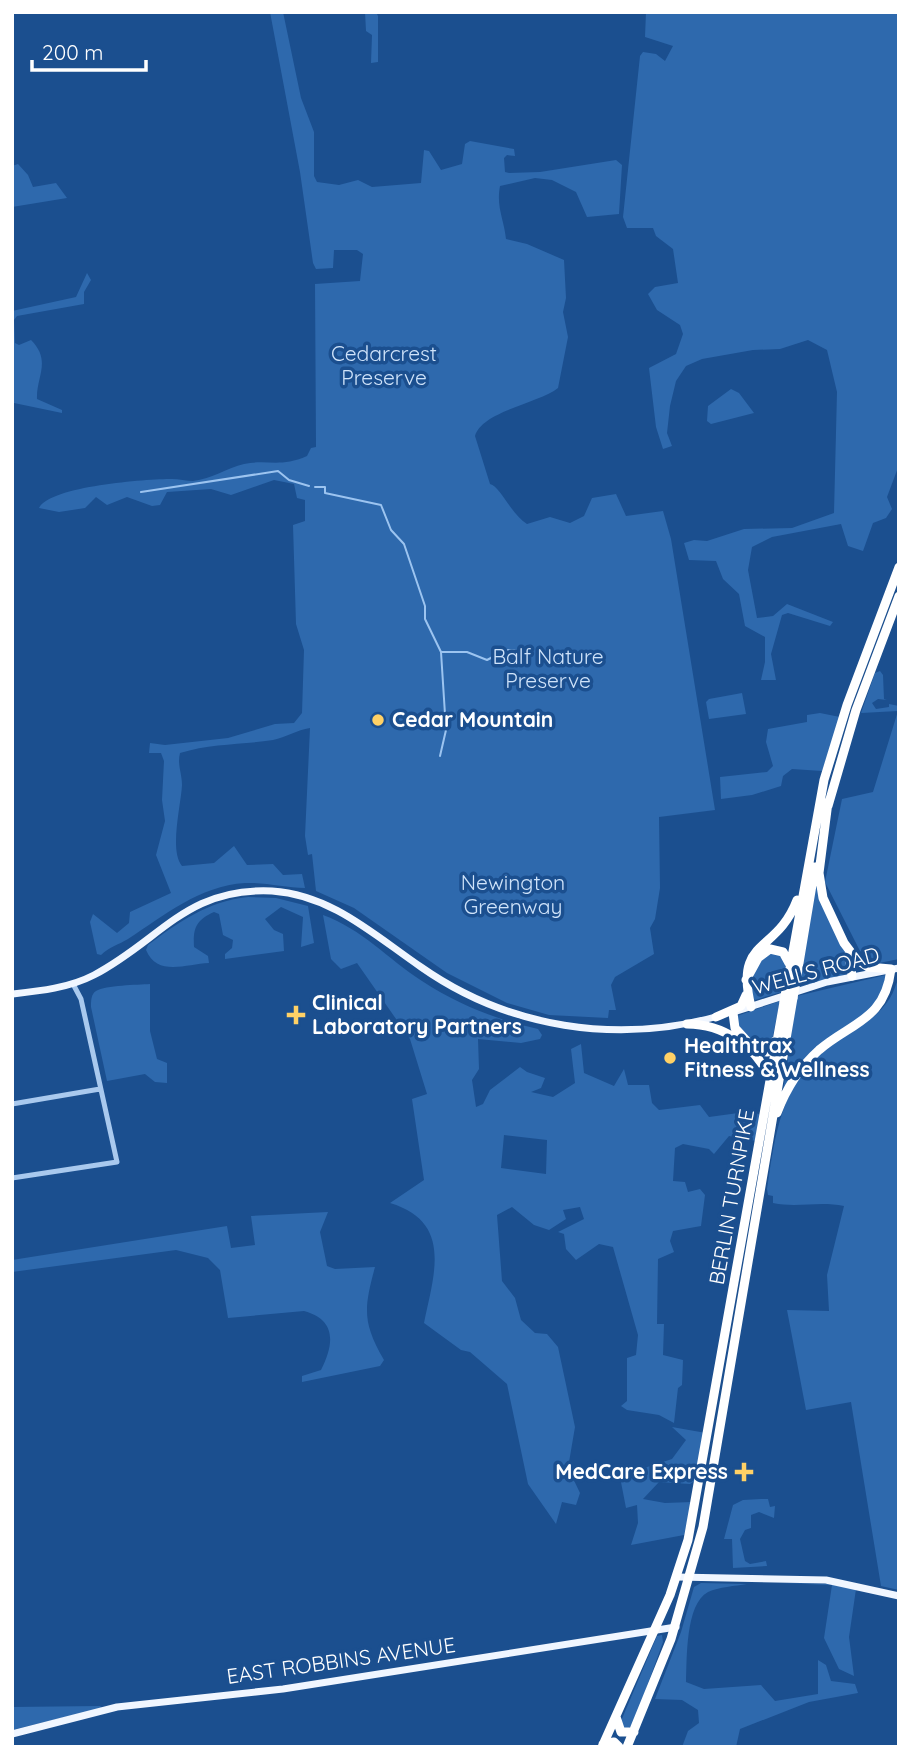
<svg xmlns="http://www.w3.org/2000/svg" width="911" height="1759" font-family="Quicksand,sans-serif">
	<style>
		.green { fill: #2e69ad; fill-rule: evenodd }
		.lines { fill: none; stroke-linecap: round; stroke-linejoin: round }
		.stream { stroke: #9cc4f0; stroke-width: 2 }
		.minor { stroke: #a9c9ee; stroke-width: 5 }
		.major { stroke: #f0f6ff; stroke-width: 7 }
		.highway { stroke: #fff; stroke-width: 9 }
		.highway-bridge { stroke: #fff; stroke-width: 9 }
		.poi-dot { fill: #ffd166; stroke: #1b4f8f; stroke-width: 2.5 }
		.labels { text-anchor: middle; stroke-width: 7; stroke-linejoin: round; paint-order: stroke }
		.park-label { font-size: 21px; fill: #cfe3fa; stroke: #1b4f8f }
		.poi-label { font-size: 21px; font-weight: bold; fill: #fff; stroke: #1b4f8f; text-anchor: start }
		.street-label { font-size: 21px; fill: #fff; stroke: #1b4f8f }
	</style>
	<rect width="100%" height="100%" fill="#1b4f8f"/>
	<path class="green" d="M270,12H283L301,98L314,132V176L317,182L339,185L358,180L372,187L421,183L424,150L429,151L441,170L462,164L465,144L470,141L514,149L515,156L507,155L504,158L505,172L509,173L540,172L616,160L622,165L619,214L587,217L576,192L552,180L535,178L500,186C496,207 504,219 506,239L527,244L564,260L566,298L563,312L568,337L558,388C540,403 482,411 475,436L490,484C501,487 510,513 527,524L550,517L570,523L584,516L592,498L616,494L626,516L663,511L671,539L715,810L659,817L660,888L655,919L650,928L654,954L615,977L611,985L616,1010H609L608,1018L549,1015L507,1003L447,973L354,908L316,891L312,854L308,855L305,836L310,728C297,730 286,737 273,740C242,745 211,743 180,753C177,765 182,773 182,785C181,805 169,851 182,866L214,863L234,846L247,865L273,864L283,875L302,874L305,888C286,888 265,882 245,883C199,886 165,915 128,939C118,945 109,947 101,955L97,954L90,922L93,914L117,933L129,923L130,912L171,893L156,855L165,821L162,800L164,761L161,753H149L150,743L165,745L228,738L275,724L294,723L302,713L304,650L296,624L293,525L305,521V500L297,498L294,484L274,480L231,495L211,489L167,492L160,505L152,506L127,497L107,505L96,497L85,508L59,512L39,508C50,486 146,479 172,479C179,479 186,481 193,481C212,479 227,468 244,464C267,459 280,468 307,456L311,448L316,447L315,284L360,281L363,254L357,250H334L333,268L316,269L313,263L300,172Z
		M365,12H376L378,16V62L371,63L372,35L366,31Z
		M646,12H899V465L887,497L892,509L886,518L873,523L863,551L848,546L841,524L772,537L752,547L748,570L757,618L773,616L787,604L833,622L830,626L788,613L782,615L771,654L776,680H761L765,662V637L745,626L739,594L723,579L716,561L689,560L684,543L694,540L707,541L744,529L792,528L834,513L837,392L827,350L808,340L780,349L753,350L702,359L686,366L676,381L670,406L667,433L672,446L663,449L656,427L649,368L676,354L683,334L680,325L657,310L648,294L655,287L678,283L673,249L656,236L653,228H627L623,217L640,56L643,52L656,54L665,61L673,46L645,37Z
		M18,164L28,175L33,187L56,183L67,198L12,207V166Z
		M87,273L91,280L84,292V304L17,316L14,320L15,343L19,345L31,340C52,361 36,377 37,399L62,410V413L14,403L12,311L76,297Z
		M731,389L739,393L754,413L711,424L707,421L708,406Z
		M880,671L883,675L884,699L887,700L878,699L872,703L876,709L889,707V704L899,706V959L879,963L860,951L825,882L842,799L873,792L898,711L861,713L875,673Z
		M742,693L746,714L709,719L706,702L709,699Z
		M820,713L840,717L822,771L792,769L783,776L781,786L752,795L721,799L720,777L767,772L773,766L766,742L768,729L807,722V715Z
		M817,873L847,953L848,974L799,987Z
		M248,897L276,898L308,906L314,943L301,947L303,917L281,907L265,919L274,930L283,934L284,951L225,959V954L232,948L233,940L223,935L219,914L214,912C196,920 193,928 194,947L208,956L209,963C186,964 157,977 146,950L148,945C179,922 208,901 248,897Z
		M323,915C362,929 388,959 422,981C459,1005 495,1019 538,1029L542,1035L540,1039L521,1043L478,1039L479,1069L472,1080L476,1107L483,1104L490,1090L520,1067L527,1072L545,1078L541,1088L531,1092L553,1097L575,1083L571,1049L581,1044L584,1073L614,1086L624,1069L628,1085H649L652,1103L659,1110L700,1105L709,1117L753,1111L760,1115L756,1141L729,1136L714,1154L709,1149L683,1144L675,1148L673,1181L685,1182L688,1192L700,1189L705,1195L701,1226L673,1231L670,1241L674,1252L658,1259L657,1324H664L663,1355L683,1360L682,1385L678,1388L674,1423L659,1415L627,1410L621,1406L627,1401V1358L636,1355L638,1335L613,1247L599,1244L576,1260L566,1249L564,1234L558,1232L584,1219L580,1207L563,1210L566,1219L549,1230L534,1225L512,1207L497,1215L502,1281L515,1298L521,1320L535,1333L547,1334L558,1347L575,1427L568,1468L580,1493L576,1505L562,1502L556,1524L528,1484L507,1384L470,1352L461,1350L424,1323C434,1274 453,1222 390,1203L424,1180L412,1099L427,1094L410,1039L357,963L341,969L331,959ZM504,1135L547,1140L546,1174L501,1168Z
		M778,952L786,962L781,992L755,1000L752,998C751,978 754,956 778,952Z
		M886,975L879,1003L824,1043L783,1091L797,996Z
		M899,978V1590L881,1586L851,1402L806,1410L787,1310L829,1311L827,1275L844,1206C819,1201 797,1208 773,1203V1196L768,1195L767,1189C775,1135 781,1084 827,1048C849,1031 875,1022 890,998C894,992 895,985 899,978Z
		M150,984V1031L157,1059L167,1063V1083L155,1082L145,1074L107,1081L91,1007C91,1001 91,994 96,991C106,985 137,985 150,984Z
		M780,1001L771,1045L758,1049L737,1027V1016Z
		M328,1212L320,1232L327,1266L335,1269L375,1267C364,1308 362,1322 384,1360L380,1366L302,1382V1376L321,1370C334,1344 337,1320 304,1311L228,1318L220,1270L208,1258L176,1250L12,1272V1260L227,1226L231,1248L255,1245L251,1216Z
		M672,1427L706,1433L696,1480L690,1484L659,1482L643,1499L665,1503L692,1502L684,1535L631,1545L638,1523L637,1505L626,1508L620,1477L640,1479L641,1469L672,1459L686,1440Z
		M761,1499H768L770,1507L775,1506L774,1518L759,1512L751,1515V1528L745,1530L740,1539L745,1561L750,1564L766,1561L767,1566L733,1568L732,1539H724L733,1505L743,1500Z
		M701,1583L747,1584C735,1586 719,1587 708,1592C685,1604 687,1660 686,1682L704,1689L761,1685L775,1701L818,1694V1660L826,1665L831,1681L855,1684L858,1693L809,1702L740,1729L736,1747H682L688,1731L699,1723L698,1710L682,1700L655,1699L681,1632L694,1587Z
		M778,1583L838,1584L856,1589L849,1637L854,1676L839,1669L824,1638L832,1585Z
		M662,1635L663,1642L633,1725L624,1731L621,1721L657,1636Z
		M100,1706L102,1708L12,1730V1707Z"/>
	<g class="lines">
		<path class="stream" d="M315,487H325V493L381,505L391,530L404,544L425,606V619L441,652L446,730L440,756
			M141,492L278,471L289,480L309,486
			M441,652H467L487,660L506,650L520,651"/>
		<path class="minor" d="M12,1104L100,1089
			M12,1178L117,1162L81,999L73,984"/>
		<path class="major" d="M12,994C40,991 69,988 94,975C161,940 186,887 272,891C332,895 374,935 421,967C508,1028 617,1045 719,1016
			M737,1011L827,982L899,968
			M677,1577L826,1580L899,1596
			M12,1734L117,1707L283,1689L676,1627"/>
		<path class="highway" d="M828,806L856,710L899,596
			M849,954L852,976
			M746,980L758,958L770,949L783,952L789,963
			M795,987L815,867
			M786,990L824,780L847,705L899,567
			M751,1007C734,937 776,955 797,900
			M733,1013L735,1028L755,1050L767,1052L775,1041
			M716,1017L741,1006L746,995
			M687,1024C723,1024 756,1046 770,1079
			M777,1113C786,1089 800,1067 819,1050C852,1022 885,1020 891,969L868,967L856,959L844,943L823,898L819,873L828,802
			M616,1717L621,1732H634
			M603,1744L614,1742L619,1747
			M602,1747L670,1595L688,1540L784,1002
			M627,1747L671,1639L703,1527L793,998"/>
		<path class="highway-bridge" d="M793,998L795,987
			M784,1002L786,990"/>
	</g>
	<g class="poi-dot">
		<circle cx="378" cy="720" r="7"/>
		<path d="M292.5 1004.5h7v7h7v7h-7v7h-7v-7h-7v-7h7z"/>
		<circle cx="670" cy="1058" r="7"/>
		<path d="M740.5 1461.5h7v7h7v7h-7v7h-7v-7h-7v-7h7z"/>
	</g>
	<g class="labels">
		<g class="park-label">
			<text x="384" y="361">Cedarcrest<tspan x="384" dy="24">Preserve</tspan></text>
			<text x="548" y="664">Balf Nature<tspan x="548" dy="24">Preserve</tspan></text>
			<text x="513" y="890">Newington<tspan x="513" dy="24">Greenway</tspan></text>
		</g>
		<g class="poi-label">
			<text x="392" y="727">Cedar Mountain</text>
			<text x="312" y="1010">Clinical<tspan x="312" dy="24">Laboratory Partners</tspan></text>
			<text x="684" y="1053">Healthtrax<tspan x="684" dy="24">Fitness &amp; Wellness</tspan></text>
			<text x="728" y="1479" text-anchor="end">MedCare Express</text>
		</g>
		<g class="street-label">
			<text transform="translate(816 971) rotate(-15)" y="7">WELLS ROAD</text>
			<text transform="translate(732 1197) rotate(-80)" y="7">BERLIN TURNPIKE</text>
			<text transform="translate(341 1661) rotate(-8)" y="7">EAST ROBBINS AVENUE</text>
		</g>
	</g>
	<rect width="911" height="1759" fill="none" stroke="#ffffff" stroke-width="28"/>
	<path d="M32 60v10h114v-10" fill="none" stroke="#ffffff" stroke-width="3.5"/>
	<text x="42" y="60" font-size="21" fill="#ffffff" stroke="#1b4f8f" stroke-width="5" paint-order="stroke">200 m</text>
</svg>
